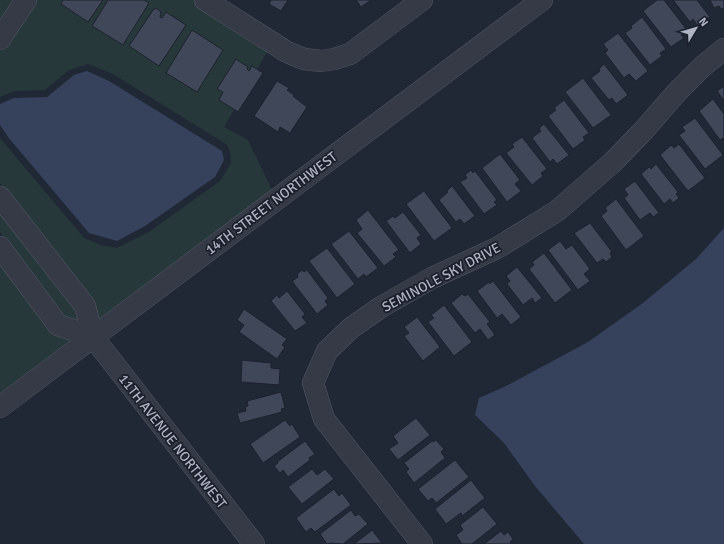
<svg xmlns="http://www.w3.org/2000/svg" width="724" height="544" font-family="Signika,sans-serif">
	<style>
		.green { fill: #27383b }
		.water { fill: #36415c }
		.building { fill: #404758; stroke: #1c212d }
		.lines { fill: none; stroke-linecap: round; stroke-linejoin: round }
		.minor-casing { stroke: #525764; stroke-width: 22 }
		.minor { stroke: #353a46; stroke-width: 21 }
		.labels { text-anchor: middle; stroke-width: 3.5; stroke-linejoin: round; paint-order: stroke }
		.street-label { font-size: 14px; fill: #afb4c3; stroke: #1a1f2b }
	</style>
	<rect width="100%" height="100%" fill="#212835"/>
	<path class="green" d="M0,0H203L271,45L224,127L248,140L273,192L98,323L92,300L0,183V138L84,238L101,245L117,248L149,232L220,181L231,163V157L229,148L226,144L113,74L88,64L69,70L45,90L14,91L0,97Z
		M0,212L77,310L80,324L64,317L0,232Z
		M0,262L76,340L0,397Z"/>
	<path class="water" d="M87,71L109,81L222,151L224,160L215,177L145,226L117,241L89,233L8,137L0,125V104L14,98L47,97L74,75Z
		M724,228V544H584L535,486L504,443L475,415L479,398L506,386L588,342L643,303L696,259Z"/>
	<path class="building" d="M63,0H103L88,22L61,4Z
		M108,0H144L149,3L123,45L92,26Z
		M271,0H288L281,11L269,4Z
		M356,0H371L361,7Z
		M657,0H664L687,30L681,35L684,38L671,47L643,11Z
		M673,0H697L710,17L698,26L693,19L690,22Z
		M710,0H724V8L721,9L719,6L714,8Z
		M156,8L161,12L160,17L162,18L166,12L186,25L159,66L129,46L153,10Z
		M642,17L666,49L660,53L662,56L650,65L625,33L632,28L631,26Z
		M192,30L223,50L197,92L166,73Z
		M618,33L648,71L636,81L629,74L624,78L605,53L608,50L603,44Z
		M236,59L248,67L247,69L249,71L252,66L263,73L238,112L219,100L223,92L217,89Z
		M604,64L628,95L616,104L612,98L609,100L591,78L600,71L599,69Z
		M583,78L611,115L593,128L565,92Z
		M277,81L289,88L287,90L294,95L293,96L307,107L290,133L280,127L278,132L254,116Z
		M724,86V101L717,91Z
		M713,99L724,114V139L723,138L720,140L699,111Z
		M564,100L589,133L583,137L585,140L573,149L548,116L556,110L554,108Z
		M695,118L723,155L705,169L679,135L685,131L682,127Z
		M544,124L569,155L557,164L553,159L550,162L532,138L541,131L539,128Z
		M522,137L547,169L541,173L543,176L532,185L506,153L514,147L512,144Z
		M679,144L705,178L688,191L660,155L671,145L674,148Z
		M500,154L520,180L515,184L521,191L507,202L482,168Z
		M656,164L678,192L676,194L679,198L673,203L670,199L664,204L641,174L649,167L651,169Z
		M471,170L473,173L475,171L497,200L494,202L497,205L484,214L460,182L467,178L465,175Z
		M635,181L659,213L653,217L650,213L640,220L624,198L628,195L624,189Z
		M452,186L475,216L464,224L460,219L456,222L439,200L448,192L447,191Z
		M424,191L452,228L434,241L406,204Z
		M616,199L644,236L626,250L601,216L607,211L605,208Z
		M368,210L399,250L393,254L396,257L384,266L357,233L362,229L356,220Z
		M403,212L421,235L417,238L421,244L410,253L386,221L393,216L395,218Z
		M590,223L612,252L610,253L612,257L606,262L603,259L597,263L574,233Z
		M349,231L378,268L366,277L364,274L358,279L331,244Z
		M560,241L566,249L572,245L590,269L584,274L590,281L578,290L548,250Z
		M327,248L355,284L337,298L309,261Z
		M544,253L572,290L555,303L529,269L534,265L532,262Z
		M517,267L542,298L535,303L532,298L523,305L507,284L510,281L506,276Z
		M302,270L304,272L307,270L328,298L325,301L328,305L317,314L292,281L298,277L297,274Z
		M493,281L521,317L511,325L502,314L497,318L477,291L489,282L490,284Z
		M287,291L305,314L302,317L307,323L295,331L271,301L277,295L279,298Z
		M462,294L465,296L468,294L490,322L487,324L495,335L488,340L480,329L475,333L451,303Z
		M444,305L472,342L454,356L428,322L434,318L431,315Z
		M244,309L287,339L282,345L285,347L277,359L239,332L244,325L237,320Z
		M417,317L440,347L423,361L404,336L409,333L404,327Z
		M242,360L271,363V368L280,369L279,385L241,382Z
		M281,392L285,408L281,409L282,412L240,423L237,413L246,411L245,407L248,406L247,401Z
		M416,418L430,435L398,460L389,449L398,443L393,436Z
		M285,420L290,426L292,424L300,437L263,463L250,444Z
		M436,440L444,449L441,452L445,458L414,483L406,472L409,469L404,463L432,441L433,442Z
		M305,441L315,454L309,458L310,460L288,477L283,470L280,473L274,466L278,463L277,462Z
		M455,460L469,477L436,503L432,498L428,501L418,489Z
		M312,469L317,475L325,469L334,479L302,504L288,487Z
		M471,480L485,498L462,516L461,513L446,524L435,509Z
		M334,489L339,496L342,493L351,505L315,532L311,528L306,532L296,518Z
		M483,507L497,524L472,544H462L456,535L463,530L460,525Z
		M351,510L355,516L359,514L368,524L343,544L331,543L327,544L320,534Z
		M372,530L382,543L354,544Z
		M501,531L504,535L508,532L513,539L510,542L512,544H484Z"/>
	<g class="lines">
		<g class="minor-casing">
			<path id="minor" d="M205,0L287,52L304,59L321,61L334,59L350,54L422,0
				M0,39L26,0
				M0,197L85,306L93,337L254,544
				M0,247L58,325L93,337
				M0,407L542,0
				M422,544L324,419L313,383L327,351L351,328L381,307L432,278L497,248L557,211L613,162L644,130L677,92L703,66L724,49"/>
		</g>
		<use href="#minor" class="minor"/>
	</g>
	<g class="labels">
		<g class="street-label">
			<text transform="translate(271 203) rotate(-37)" y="5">14TH STREET NORTHWEST</text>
			<text transform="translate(441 277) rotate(-28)" y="5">SEMINOLE SKY DRIVE</text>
			<text transform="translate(173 441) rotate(52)" y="5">11TH AVENUE NORTHWEST</text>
		</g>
	</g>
	<g transform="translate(696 28) rotate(52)" stroke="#1a1f2b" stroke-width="3" paint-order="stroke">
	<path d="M0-3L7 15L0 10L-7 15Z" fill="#afb4c3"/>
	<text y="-6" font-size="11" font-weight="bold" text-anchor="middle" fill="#afb4c3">N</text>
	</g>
</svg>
